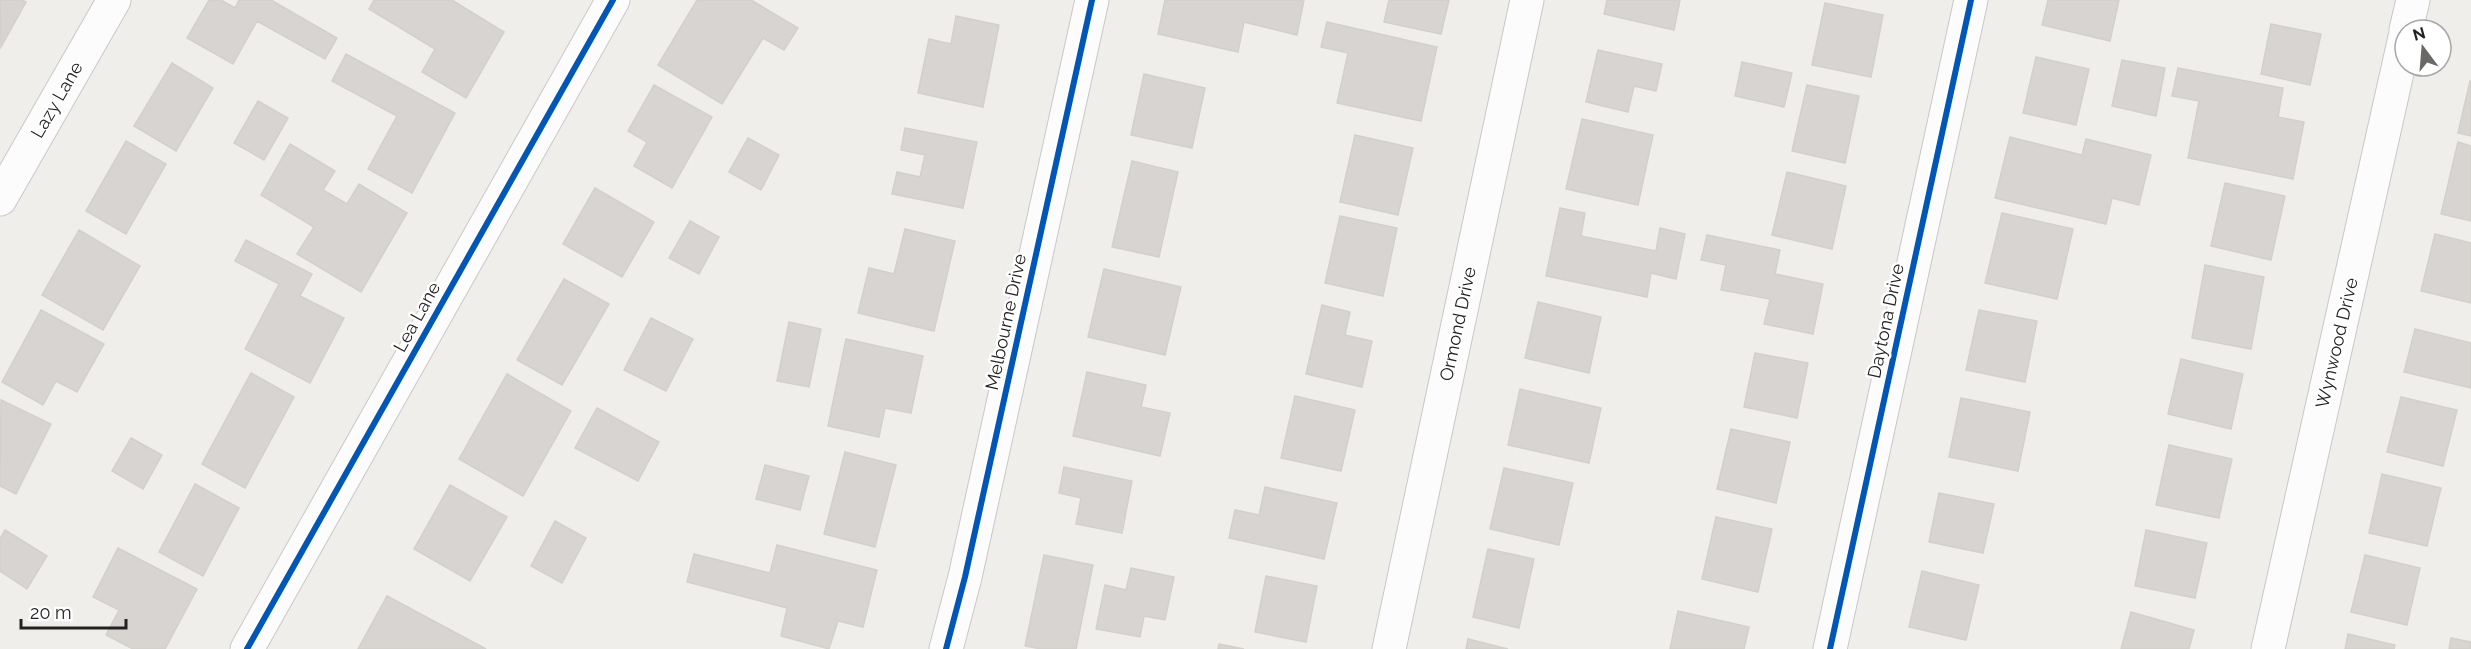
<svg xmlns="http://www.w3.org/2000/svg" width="2471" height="649" font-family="Raleway,sans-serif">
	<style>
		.building { fill: #d7d4d2; stroke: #d3d0cc; stroke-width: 1.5 }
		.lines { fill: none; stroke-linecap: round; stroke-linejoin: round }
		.street-casing { stroke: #c9c8c7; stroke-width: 35 }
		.street { stroke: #fdfcfc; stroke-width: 33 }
		.cycleway-casing { stroke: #fff; stroke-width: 10 }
		.cycleway { stroke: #0057b8; stroke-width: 6 }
		.labels { text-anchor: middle; stroke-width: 5; stroke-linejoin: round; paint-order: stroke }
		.street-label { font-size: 18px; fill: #222; stroke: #fff }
	</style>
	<rect width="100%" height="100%" fill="#f0eeeb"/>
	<path class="building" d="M0,0H22L26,2L1,47Z
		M209,0H221L235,8L239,0H271L337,38L325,59L257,21L233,64L187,38Z
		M374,0H452L504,32L466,98L422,72L435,49L369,9Z
		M697,0H751L798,28L784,50L763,38L722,104L658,65Z
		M1165,0H1304L1297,35L1244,22L1238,52L1158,34Z
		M1389,0H1449L1441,34L1384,22Z
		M1607,0H1680L1674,30L1604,14Z
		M2048,0H2119L2110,41L2042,25Z
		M1825,3L1883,15L1871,77L1812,65Z
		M956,16L999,25L983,107L918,93L929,39L951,44Z
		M1327,22L1437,47L1421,121L1337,103L1348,53L1321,47Z
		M2271,24L2321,34L2310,85L2261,74Z
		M1598,50L1662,64L1656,91L1634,86L1628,112L1586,102Z
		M346,54L455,113L412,193L368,169L397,116L332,81Z
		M2036,57L2089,69L2076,125L2023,113Z
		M2122,60L2165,68L2156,116L2112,106Z
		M1742,62L1792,73L1784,107L1735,96Z
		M172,63L213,88L176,151L134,126Z
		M2178,68L2283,88L2278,117L2304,122L2293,179L2188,158L2199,101L2172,96Z
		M1144,74L1205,88L1192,148L1131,135Z
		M2470,81H2471V136L2458,133Z
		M654,85L712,117L672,188L634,166L647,142L628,131Z
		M1807,85L1859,96L1845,163L1792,151Z
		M258,101L288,118L264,160L234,143Z
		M1582,119L1653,135L1638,205L1566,189Z
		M905,128L977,142L963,208L892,194L897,172L920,177L925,155L901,150Z
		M1355,135L1413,148L1398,215L1340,202Z
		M2010,137L2082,155L2086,139L2151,155L2139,205L2112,198L2106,224L1995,198Z
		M748,138L779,155L761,190L729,172Z
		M126,141L166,164L126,234L86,211Z
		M2458,142L2471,146V221L2441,214Z
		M290,144L335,171L323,190L347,204L359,184L407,213L361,292L297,254L314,227L261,195Z
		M1132,161L1178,172L1159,257L1112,247Z
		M1787,172L1846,186L1832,249L1772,235Z
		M2225,183L2285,196L2271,260L2211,246Z
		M595,188L654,222L622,277L563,244Z
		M1560,208L1585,213L1581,236L1656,251L1660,228L1685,234L1676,279L1651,273L1647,297L1546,276Z
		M2002,213L2073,229L2057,299L1985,283Z
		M1340,216L1397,228L1383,296L1325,283Z
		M690,221L719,237L699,274L669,258Z
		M905,229L955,241L934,331L858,313L869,268L894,274Z
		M79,230L140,266L103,330L42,295Z
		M2435,234L2471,243V303L2421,291Z
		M1707,235L1780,250L1775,274L1823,284L1813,334L1764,324L1770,299L1721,290L1726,265L1701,260Z
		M246,240L312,274L300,296L344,318L310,383L245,349L279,284L235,261Z
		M2205,265L2264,277L2251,349L2192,338Z
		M1104,269L1181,287L1165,355L1088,337Z
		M564,279L609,304L562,385L517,360Z
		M1538,302L1601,317L1589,373L1525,358Z
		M1322,305L1350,312L1345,335L1372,341L1362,387L1306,374Z
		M41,310L104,344L77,392L56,381L43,405L2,382Z
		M1979,310L2037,321L2025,382L1966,370Z
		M651,318L693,339L666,391L624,370Z
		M789,322L821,329L809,387L777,381Z
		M2415,329L2471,343V388L2404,372Z
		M846,339L923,356L911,413L885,408L879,437L828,426Z
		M1755,353L1808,363L1797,418L1744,407Z
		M2181,359L2243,374L2231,429L2168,414Z
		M1087,372L1146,385L1141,407L1170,413L1160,456L1073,436Z
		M251,373L294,397L245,488L202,464Z
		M507,374L571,411L523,496L459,459Z
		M1520,389L1601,408L1589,463L1508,445Z
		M1295,396L1355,410L1341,471L1281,458Z
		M2401,397L2457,410L2443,466L2387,452Z
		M1961,398L2030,412L2018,471L1949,457Z
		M1,400L51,424L16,494L0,486Z
		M597,408L659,442L638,481L575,448Z
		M1731,429L1790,442L1776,503L1717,489Z
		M131,438L162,455L143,489L112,471Z
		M2169,445L2232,459L2219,518L2156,505Z
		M845,452L896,465L875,547L824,534Z
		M765,465L809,476L800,510L756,499Z
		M1064,467L1132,481L1122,533L1076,524L1081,498L1059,493Z
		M1504,468L1573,483L1559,545L1490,529Z
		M2382,474L2441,488L2427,546L2369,533Z
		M195,484L239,508L203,576L159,552Z
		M450,485L507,517L470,581L414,549Z
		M1265,487L1337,503L1324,559L1229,538L1235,510L1259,515Z
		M1939,493L1994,504L1983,553L1929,542Z
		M1716,517L1772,529L1758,592L1702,579Z
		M555,521L586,538L562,583L531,566Z
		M5,530L47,556L27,589L0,571V539Z
		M2146,530L2207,543L2195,598L2135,586Z
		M777,545L877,570L863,627L838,621L829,649L781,636L787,608L687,582L694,554L770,573Z
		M118,548L197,589L165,649H133L106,635L119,610L93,597Z
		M1488,549L1534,559L1519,628L1473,617Z
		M1044,555L1093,565L1076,649H1041L1025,646Z
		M2365,555L2420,568L2407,625L2351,612Z
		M1131,568L1174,577L1165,620L1144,616L1140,637L1096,629L1105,585L1126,590Z
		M1922,571L1979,585L1966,640L1909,627Z
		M1266,576L1317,586L1306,642L1255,632Z
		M387,596L486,649H358Z
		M1678,611L1749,627L1744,649H1670Z
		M2131,612L2194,630L2189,649H2121Z
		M2348,634L2395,645L2394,649H2345Z
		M2451,638L2471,642V649H2449Z
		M1468,639L1508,649H1466Z
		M1219,644L1244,649H1218Z"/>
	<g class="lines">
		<g class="street-casing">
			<path id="street" d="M2406,30L2413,0
				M0,199L114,0
				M247,649L613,0
				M946,649L965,577L1092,0
				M1389,649L1527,0
				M1830,649L1971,0
				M2268,649L2405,37"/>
		</g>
		<use href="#street" class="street"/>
		<g class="cycleway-casing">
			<path id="cycleway" d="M247,649L613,0
				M946,649L965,577L1092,0
				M1830,649L1971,0"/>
		</g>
		<use href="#cycleway" class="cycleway"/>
	</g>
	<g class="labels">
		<g class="street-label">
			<text transform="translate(57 100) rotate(-60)" y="6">Lazy Lane</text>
			<text transform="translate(417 317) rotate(-61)" y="6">Lea Lane</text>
			<text transform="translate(1886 321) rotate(-78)" y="6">Daytona Drive</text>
			<text transform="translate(1006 322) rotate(-78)" y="6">Melbourne Drive</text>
			<text transform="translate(1458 324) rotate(-78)" y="6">Ormond Drive</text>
			<text transform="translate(2337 343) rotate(-77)" y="6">Wynwood Drive</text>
		</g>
	</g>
	<g transform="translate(2423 48) rotate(344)"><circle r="28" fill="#ffffff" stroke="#a7a7a7" stroke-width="1.5"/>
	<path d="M0-4.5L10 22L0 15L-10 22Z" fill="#6a6968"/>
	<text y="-9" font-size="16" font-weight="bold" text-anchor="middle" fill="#222222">N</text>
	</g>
	<path d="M21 619v9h105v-9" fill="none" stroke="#222222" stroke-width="3"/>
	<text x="30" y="619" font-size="18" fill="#222222" stroke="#ffffff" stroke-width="4.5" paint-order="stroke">20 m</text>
</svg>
